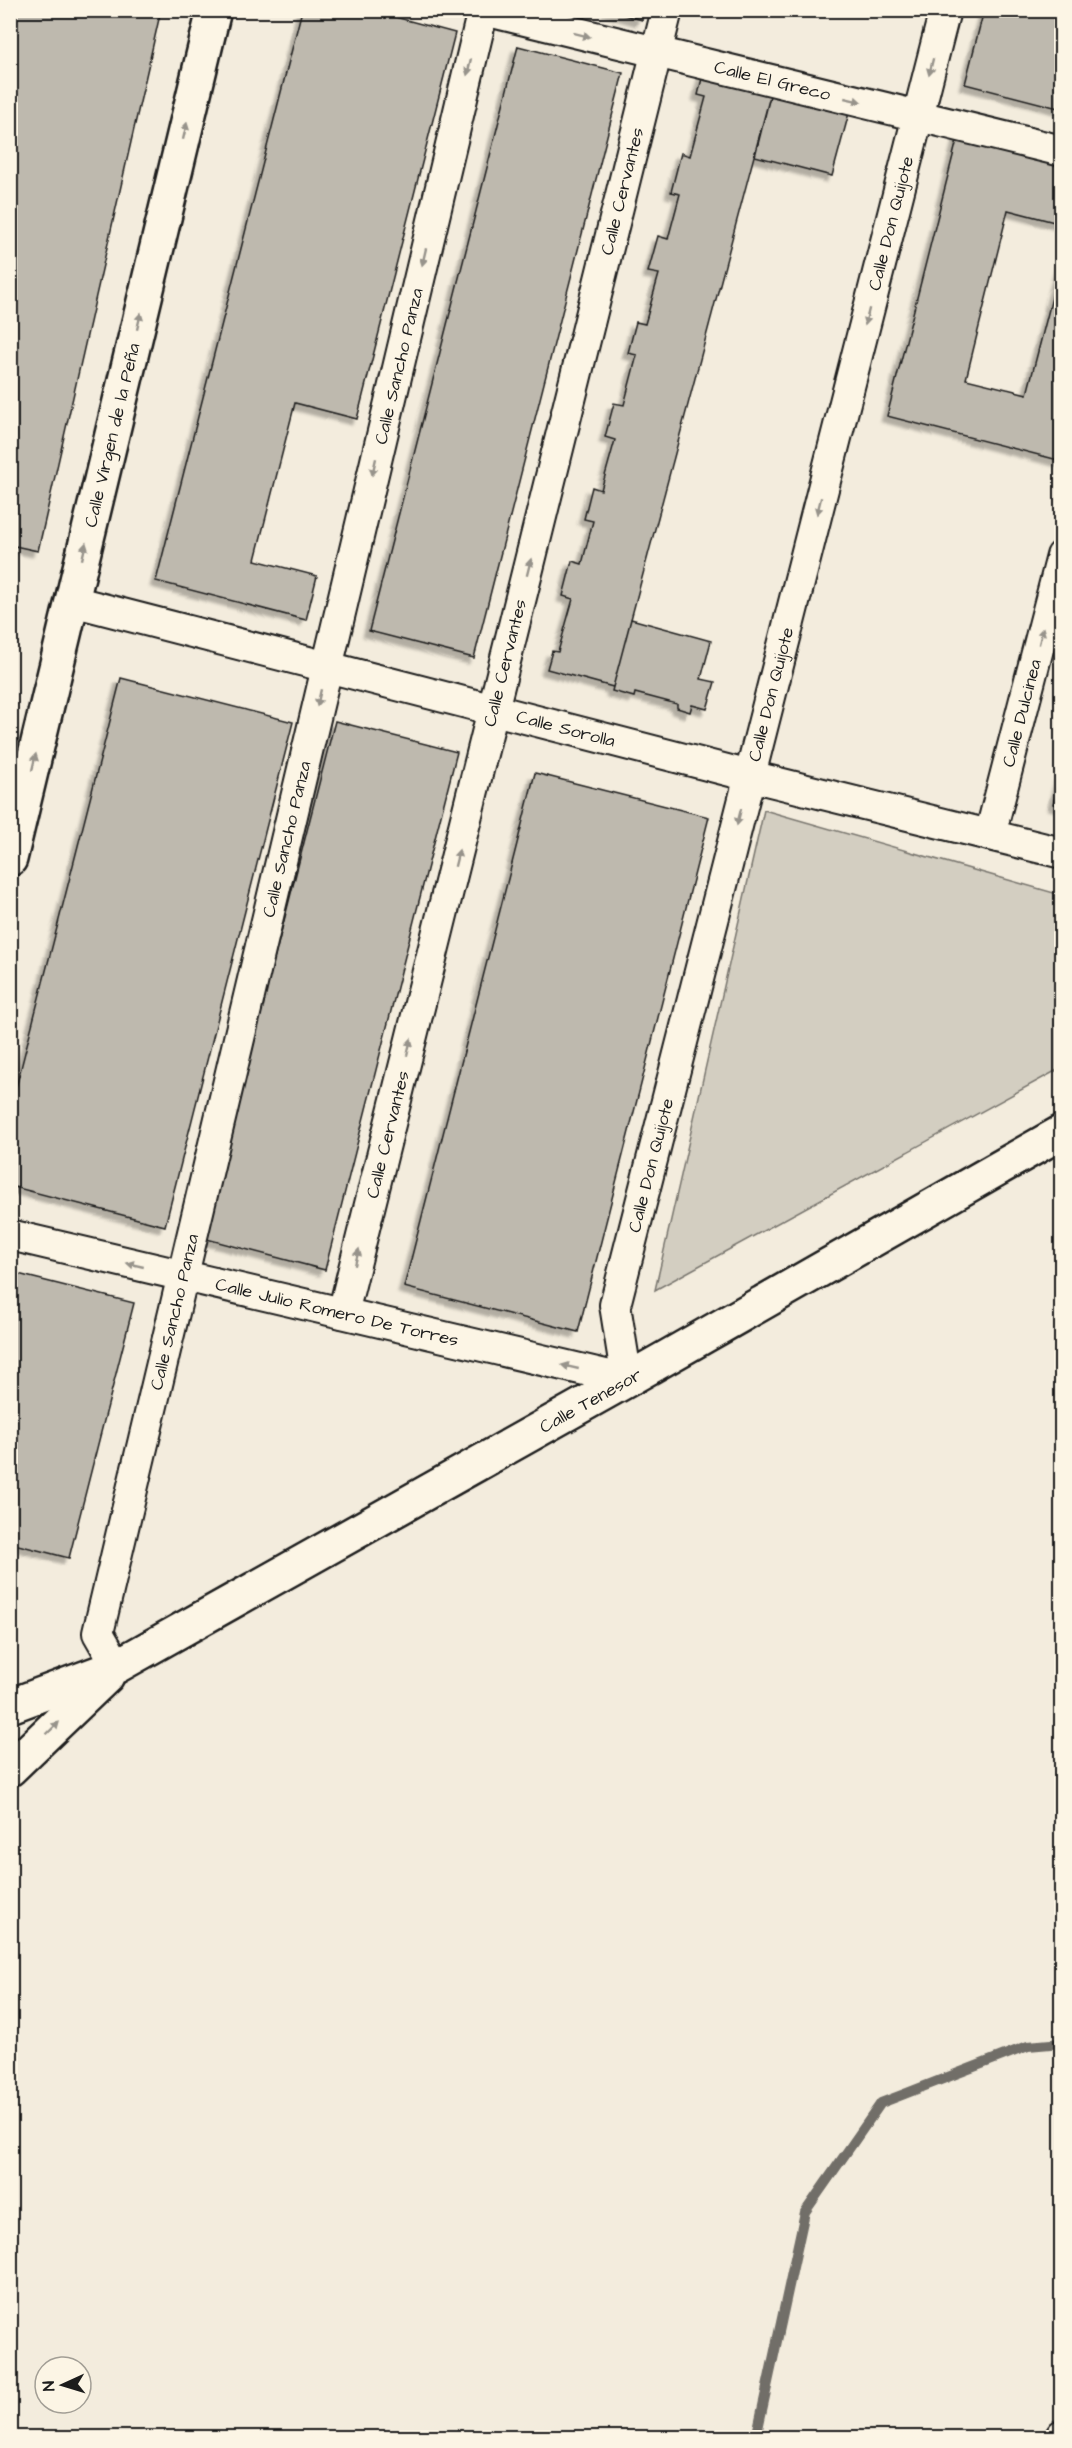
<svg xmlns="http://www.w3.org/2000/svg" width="1072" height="2448" font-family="'Architects Daughter',sans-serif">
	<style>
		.green { fill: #d3cec1; stroke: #78756e; stroke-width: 1.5 }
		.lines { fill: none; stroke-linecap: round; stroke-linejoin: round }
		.stream { stroke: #716e68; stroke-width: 10 }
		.building { fill: #beb9ae; stroke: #1c1c1c; stroke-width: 1.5; filter: url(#shadow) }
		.minor-casing { stroke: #1c1c1c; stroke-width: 34 }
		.tertiary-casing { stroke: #1c1c1c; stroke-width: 38 }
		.minor { stroke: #fcf5e5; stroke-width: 30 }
		.tertiary { stroke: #fcf5e5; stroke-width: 33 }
		.oneway { fill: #97938b }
		.labels { text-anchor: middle; stroke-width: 5; stroke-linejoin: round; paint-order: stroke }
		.street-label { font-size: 18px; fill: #1c1c1c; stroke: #fcf5e5 }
	</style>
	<defs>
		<filter id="shadow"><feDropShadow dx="-5.5" dy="5.5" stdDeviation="1.5" flood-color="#0004"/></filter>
	</defs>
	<rect width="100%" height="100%" fill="#f3ecdd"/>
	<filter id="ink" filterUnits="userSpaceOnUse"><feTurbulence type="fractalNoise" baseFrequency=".0167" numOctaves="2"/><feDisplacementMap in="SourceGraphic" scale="12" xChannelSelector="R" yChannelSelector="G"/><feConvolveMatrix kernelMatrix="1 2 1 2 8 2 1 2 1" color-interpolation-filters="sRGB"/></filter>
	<g filter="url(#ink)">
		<path class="green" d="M764,810L1061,895V1068L655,1290Z"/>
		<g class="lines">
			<path class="stream" d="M756,2438L805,2212L881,2103L1028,2046L1062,2043"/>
		</g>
		<path class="building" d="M10,10H161L38,551L10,545Z
			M302,10H369L455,33L357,419L295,403L255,560L317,576L306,620L156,581Z
			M607,10H644L642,20Z
			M984,10H1062V109L965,84Z
			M518,46L623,73L474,658L369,631Z
			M703,74L771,92L613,687L547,669L552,651L558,652L573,599L563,596L572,561L582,564L593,521L584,519L592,487L601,490L615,440L605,437L614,403L624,405L637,355L628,353L636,322L645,324L659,274L648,272L658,236L668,239L680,194L671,192L681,153L690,156L706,97L698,95Z
			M771,92L849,113L832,176L755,156Z
			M958,136L1062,163V224L1008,210L966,379L1027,394L1062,259V461L887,416Z
			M10,604L17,606L10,632Z
			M631,619L711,641L701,679L715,682L707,709L692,705L690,712L677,708V704L635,693L634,697L612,691Z
			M121,678L293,722L165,1226L10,1186V1111Z
			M335,721L457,752L325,1270L203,1238Z
			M1062,770V806L1053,804Z
			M535,773L709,817L578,1332L404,1287Z
			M10,1272L134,1303L69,1558L10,1543Z"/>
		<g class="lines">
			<g class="minor-casing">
				<g id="minor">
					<path id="s1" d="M484,10L1062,151"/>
					<path id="s2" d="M72,601L750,776L1062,853"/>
					<path id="s3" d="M990,835L1062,556"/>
					<path id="s4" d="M10,1235L627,1380L615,1305L945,10"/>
					<path id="s5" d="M343,1313L667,10"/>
					<path id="s6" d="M117,1666L98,1633L483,10"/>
					<path d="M1060,2438L1062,2435"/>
				</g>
			</g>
			<g class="tertiary-casing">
				<g id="tertiary">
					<path id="s7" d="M10,859L214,10"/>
					<path id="s8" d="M10,1706L117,1666L627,1380L1062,1132"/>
					<path d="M10,1769L107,1676"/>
				</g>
			</g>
			<use href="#minor" class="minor"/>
			<use href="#tertiary" class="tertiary"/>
		</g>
		<defs><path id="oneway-solid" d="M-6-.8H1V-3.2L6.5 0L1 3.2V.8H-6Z" transform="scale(1.5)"/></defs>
		<g class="oneway">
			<use href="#oneway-solid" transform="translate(582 35) rotate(14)"/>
			<use href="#oneway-solid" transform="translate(469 67) rotate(103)"/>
			<use href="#oneway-solid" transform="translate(931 67) rotate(104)"/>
			<use href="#oneway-solid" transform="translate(853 100) rotate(13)"/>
			<use href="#oneway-solid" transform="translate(185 131) rotate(-77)"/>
			<use href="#oneway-solid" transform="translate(424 257) rotate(103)"/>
			<use href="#oneway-solid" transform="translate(867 317) rotate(104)"/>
			<use href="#oneway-solid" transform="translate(139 321) rotate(-77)"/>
			<use href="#oneway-solid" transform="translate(374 467) rotate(103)"/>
			<use href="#oneway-solid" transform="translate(819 506) rotate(104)"/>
			<use href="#oneway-solid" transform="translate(84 551) rotate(-77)"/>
			<use href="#oneway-solid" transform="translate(529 567) rotate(-76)"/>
			<use href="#oneway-solid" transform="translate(1041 636) rotate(-76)"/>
			<use href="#oneway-solid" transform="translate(319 698) rotate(103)"/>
			<use href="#oneway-solid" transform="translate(34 762) rotate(-77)"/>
			<use href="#oneway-solid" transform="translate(739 817) rotate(104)"/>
			<use href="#oneway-solid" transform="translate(457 858) rotate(-76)"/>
			<use href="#oneway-solid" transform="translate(409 1047) rotate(-76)"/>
			<use href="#oneway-solid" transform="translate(357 1257) rotate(-76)"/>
			<use href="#oneway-solid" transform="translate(135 1265) rotate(-167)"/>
			<use href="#oneway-solid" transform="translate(570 1367) rotate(-167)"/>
			<use href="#oneway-solid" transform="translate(53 1728) rotate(-44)"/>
		</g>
	</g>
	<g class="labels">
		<g class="street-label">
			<text dy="6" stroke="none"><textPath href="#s1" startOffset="297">Calle El Greco</textPath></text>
			<text dy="6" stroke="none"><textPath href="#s5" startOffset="1156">Calle Cervantes</textPath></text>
			<text dy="6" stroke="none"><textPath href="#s4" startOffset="1826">Calle Don Quijote</textPath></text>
			<text dy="6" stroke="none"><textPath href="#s6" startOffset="1340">Calle Sancho Panza</textPath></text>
			<text dy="6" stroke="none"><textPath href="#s7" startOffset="436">Calle Virgen de la Peña</textPath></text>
			<text dy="6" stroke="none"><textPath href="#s5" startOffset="670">Calle Cervantes</textPath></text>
			<text dy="6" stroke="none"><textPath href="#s4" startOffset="1340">Calle Don Quijote</textPath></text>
			<text dy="6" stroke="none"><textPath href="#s3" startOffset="126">Calle Dulcinea</textPath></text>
			<text dy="6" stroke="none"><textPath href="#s2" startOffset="510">Calle Sorolla</textPath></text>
			<text dy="6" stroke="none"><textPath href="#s6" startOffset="854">Calle Sancho Panza</textPath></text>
			<text dy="6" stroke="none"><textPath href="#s5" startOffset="184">Calle Cervantes</textPath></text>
			<text dy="6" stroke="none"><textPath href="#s4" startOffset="854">Calle Don Quijote</textPath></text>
			<text dy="6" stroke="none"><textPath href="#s4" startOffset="336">Calle Julio Romero De Torres</textPath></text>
			<text dy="6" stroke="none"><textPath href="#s6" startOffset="368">Calle Sancho Panza</textPath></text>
			<text dy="6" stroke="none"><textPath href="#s8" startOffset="657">Calle Tenesor</textPath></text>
		</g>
	</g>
	<rect width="1072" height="2448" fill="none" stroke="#fcf5e5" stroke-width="36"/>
	<rect x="18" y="18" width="1036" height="2412" fill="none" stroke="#1c1c1c" stroke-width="2" filter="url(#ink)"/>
	<g transform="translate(63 2385) rotate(266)"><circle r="28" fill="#fcf5e5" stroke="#a29e95" stroke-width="1.5"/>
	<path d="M0-4.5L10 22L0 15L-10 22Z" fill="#1c1c1c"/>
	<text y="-9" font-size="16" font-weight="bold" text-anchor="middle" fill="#1c1c1c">N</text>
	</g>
</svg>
